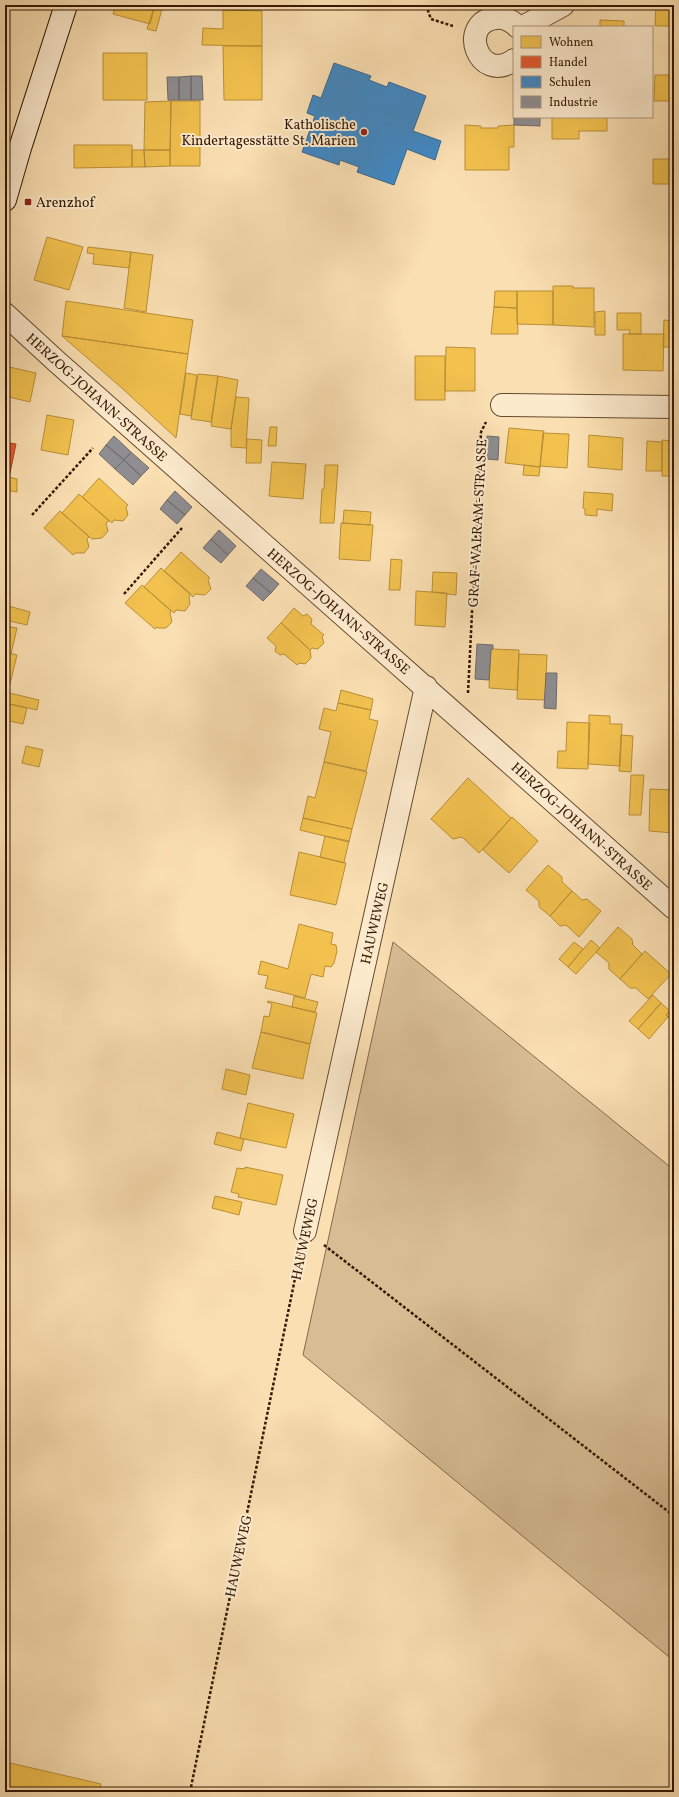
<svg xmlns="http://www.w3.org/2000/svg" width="679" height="1797" font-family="Vollkorn,serif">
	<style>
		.green { fill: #d8bd94; stroke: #866a4b }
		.homes { fill: #f2c14e; stroke: #b98e37 }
		.shops { fill: #e4572e; stroke: #af4421 }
		.schools { fill: #3f88c5; stroke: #3c668a }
		.industry { fill: #8d8d92; stroke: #726a67 }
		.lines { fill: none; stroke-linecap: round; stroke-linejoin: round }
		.minor-casing { stroke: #664a2e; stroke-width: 24 }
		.secondary-casing { stroke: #341802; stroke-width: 24 }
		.path { stroke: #341802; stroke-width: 2.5; stroke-dasharray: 3 2; stroke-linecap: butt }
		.minor { stroke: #fceacd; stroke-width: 22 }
		.secondary { stroke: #fceacd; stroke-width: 22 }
		.poi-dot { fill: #8f2418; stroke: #fceacd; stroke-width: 1.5 }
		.labels { text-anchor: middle; stroke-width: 4; stroke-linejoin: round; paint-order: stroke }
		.poi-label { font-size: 14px; fill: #341802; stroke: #fceacd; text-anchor: end }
		.street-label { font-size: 14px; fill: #341802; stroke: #fceacd }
	</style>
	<rect width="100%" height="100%" fill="#fadfb2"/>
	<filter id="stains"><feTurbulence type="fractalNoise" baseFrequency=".005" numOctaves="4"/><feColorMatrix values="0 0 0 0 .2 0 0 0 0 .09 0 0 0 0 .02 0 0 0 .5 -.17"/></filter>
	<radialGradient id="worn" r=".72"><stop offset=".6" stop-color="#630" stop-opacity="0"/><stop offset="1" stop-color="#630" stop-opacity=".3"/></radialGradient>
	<path class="green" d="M393,942L674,1170V1661L303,1355Z"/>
	<path class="homes" d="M116,5H155L150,24L113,14Z
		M155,5H158L157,8L162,9L156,31L147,29Z
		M656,5H674V26H655Z
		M223,10L262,11V46L202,45L203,28L223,29Z
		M600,20L624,21V27H600Z
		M223,46H262V100H224Z
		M103,53H147V100H103Z
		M655,75H674V101H654Z
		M171,101H200V166H170Z
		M171,101L170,150H144L145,102Z
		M552,117H607V131H579V139H552Z
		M465,125L481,126V128H498V126L514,125V147H509V170H465Z
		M74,145H132V167L74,168Z
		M132,150H144L145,167H132Z
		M144,150H170V166L145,167Z
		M653,159H674V184H653Z
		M47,237L83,247L69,290L34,280Z
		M88,247L131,252L129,268L93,264L94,254L87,253Z
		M131,252L153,255L146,312L124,308Z
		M553,286H573V288H594V327L553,325Z
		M495,291H517V308L494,307Z
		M517,291H553V325L517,324Z
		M66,301L193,320L188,354L62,336Z
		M494,307L517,308L518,334H491Z
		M605,311V335H595V312Z
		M617,313H641V334H629L630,330H617Z
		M664,320L674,321V347H663Z
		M623,334H664L663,371L623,370Z
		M62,336L188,354L176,438L123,389Z
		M446,347L475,348V391H445Z
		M415,356H445V400H415Z
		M5,366L36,373L30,402L5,396Z
		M186,373L197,375L191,416L180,414Z
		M198,374L218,376L211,422L191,419Z
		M218,376L238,380L231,429L211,426Z
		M236,397L249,398L246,448L231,447V429Z
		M47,415L74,420L68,455L41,450Z
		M270,427H277L276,446H268Z
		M509,428L544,431L540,467L505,463Z
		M543,433L569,434L567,468L540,466Z
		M589,435L623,438L622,470L588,467Z
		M247,439L262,440L261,463H246Z
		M662,440L674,441V476H662Z
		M647,441L662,442V471H646Z
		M272,462L306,464L303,499L269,496Z
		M325,465H338L334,523H320L322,489H324Z
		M524,465L540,467L539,476L523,475Z
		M9,477L17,479V492L5,490V478Z
		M99,478L128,505L126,507L128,515L123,521L114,520L112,523L82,497Z
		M584,492L613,494L612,511L597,509V516L585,515V509L583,508Z
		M79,494L109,521L106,523L108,531L102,538L92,539L62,513Z
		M344,510L371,512L370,525L343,523Z
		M60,511L89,537L87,539L89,547L84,553H75L73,555L44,528Z
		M341,523L373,525L370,561L339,559Z
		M181,552L210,578L208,580L211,589L205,595L195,594L193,597L164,571Z
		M391,559L402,560L400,590H389Z
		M161,568L191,594L189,596L190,604L185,611L176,610L174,613L144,587Z
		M433,572L457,573L456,595L432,592Z
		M142,585L171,611L170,613L172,622L166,628H158L157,627L155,629L125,603Z
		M416,591L447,593L445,627L415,625Z
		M5,605L30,612L27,625L5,620Z
		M294,608L303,616L307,614L312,619L311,624L324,635L322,637L324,643L318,649L312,648L310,650L281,623Z
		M281,623L310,650L311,658L305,664L299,663L297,665L284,654L280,655L275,651L276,646L267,638Z
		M5,626L17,628L11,654L5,652Z
		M491,649L519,650L517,690L489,688Z
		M5,652L17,655L10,684L5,683Z
		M519,654L547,655L545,700L517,699Z
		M341,690L373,699L371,710L338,703Z
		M5,692L39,700L37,710L5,703Z
		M5,703L27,708L23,724L5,720Z
		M338,703L371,710L369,719L378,721L366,771L324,762L331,732L319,729L324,708L336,711Z
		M589,715L610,716V724H622L620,766L588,764Z
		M567,722L590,723L588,769L557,768L558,751H566Z
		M621,735L633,736L631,772L619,771Z
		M26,746L43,750L39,767L22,763Z
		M324,762L367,772L352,829L303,818L308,796L315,798Z
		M631,775H644L641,815H629Z
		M468,778L511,818L479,853L462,837L453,839L431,819Z
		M650,789L674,790V833L649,831Z
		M512,817L538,841L509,873L483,850Z
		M303,818L352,829L349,842L300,830Z
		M325,836L349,841L344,863L320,857Z
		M299,852L346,863L336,905L290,895Z
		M548,865L562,877V882L572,891L550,916L539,907V901L526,890Z
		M572,891L582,900L587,899L601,911L579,937L566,925L560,926L550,916Z
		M299,924L333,933L331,944L336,945L337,951L334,963L331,967L325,966L323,977L311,974L305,998L265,988L268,976L258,974L261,961L288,969Z
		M618,927L632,939L633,945L642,954L620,979L609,969V963L596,952Z
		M591,940L600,948L576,974L568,967Z
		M574,942L583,949L568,967L559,959Z
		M645,951L671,974L648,999L636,988H630L620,979Z
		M653,995L661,1003L638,1029L629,1021Z
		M294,996L318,1002L315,1012L292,1007Z
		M268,1001L317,1013L310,1044L261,1032L264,1016L269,1017L272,1004L267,1002Z
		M661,1003L670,1011L666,1015L668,1017L649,1039L638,1029Z
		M674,1006V1022L666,1015Z
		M261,1032L310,1044L303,1079L252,1068Z
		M226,1069L250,1075L246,1095L222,1089Z
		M248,1103L294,1114L286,1148L240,1138Z
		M217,1132L244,1139L241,1151L214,1144Z
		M245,1167L283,1175L276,1205L238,1197L239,1194L231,1192L237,1168L245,1169Z
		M215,1196L242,1202L239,1215L212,1208Z
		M6,1762L101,1784L99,1792H5Z"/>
	<path class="shops" d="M5,442L16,444L9,478H5Z"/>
	<path class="schools" d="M334,63L371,76L369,80L387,87L389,82L426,96L413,131L441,141L435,160L407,149L394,185L357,172L359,167L340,160L339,165L302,152L315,116L307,113L313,95L321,98Z"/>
	<path class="industry" d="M191,76H202L203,100H191Z
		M191,76V100H179V77Z
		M167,77H179V100H168Z
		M514,99V117H540V126L514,125Z
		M114,436L131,452L124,460L106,445Z
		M487,436L499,437L498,460L486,459Z
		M106,445L124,460L115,469L99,454Z
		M131,452L149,468L141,476L124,460Z
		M124,460L141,476L133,485L115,469Z
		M175,491L192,507L185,515L167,500Z
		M167,500L185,515L177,524L160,509Z
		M219,530L236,546L228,555L211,539Z
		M211,539L228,555L221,563L203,548Z
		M261,569L279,584L271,593L253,578Z
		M253,578L271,593L263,601L246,586Z
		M477,644L493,645V649H491L489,680L475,679Z
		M546,673H557L556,709L544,708Z"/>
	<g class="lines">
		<g class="minor-casing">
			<path id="minor" d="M523,27L563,5
				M514,60C478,85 457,22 496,18C504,17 512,21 518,27
				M5,314L56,361L674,908
				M502,405L674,407
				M305,1231L426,687"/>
		</g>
		<g class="secondary-casing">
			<path id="secondary" d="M5,200L20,148L66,5"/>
		</g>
		<path class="path" d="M426,5L431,19L453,26
			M32,515L93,448
			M124,594L182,528
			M468,693L481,432L486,422
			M324,1245L674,1516
			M117,1792L118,1788L136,1792
			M190,1792L300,1254"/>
		<use href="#minor" class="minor"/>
		<use href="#secondary" class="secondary"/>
	</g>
	<g class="poi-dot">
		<circle cx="364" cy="132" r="4"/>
		<rect x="24" y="198" width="8" height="8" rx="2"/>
	</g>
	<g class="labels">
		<g class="poi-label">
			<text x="356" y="129">Katholische<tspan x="356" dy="16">Kindertagesstätte St. Marien</tspan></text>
			<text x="36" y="207" text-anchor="start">Arenzhof</text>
		</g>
		<g class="street-label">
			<text transform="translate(97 397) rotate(42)" y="5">HERZOG-JOHANN-STRASSE</text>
			<text transform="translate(477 523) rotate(-87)" y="5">GRAF-WALRAM-STRASSE</text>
			<text transform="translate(339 611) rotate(41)" y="5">HERZOG-JOHANN-STRASSE</text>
			<text transform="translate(582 826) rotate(42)" y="5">HERZOG-JOHANN-STRASSE</text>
			<text transform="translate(374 923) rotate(-77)" y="5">HAUWEWEG</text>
			<text transform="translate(304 1239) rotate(-78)" y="5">HAUWEWEG</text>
			<text transform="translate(238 1556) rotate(-78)" y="5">HAUWEWEG</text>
		</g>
	</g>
	<rect width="679" height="1797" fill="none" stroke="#fadfb2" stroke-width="20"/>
	<rect x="6" y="6" width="667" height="1785" fill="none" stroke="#341802" stroke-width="2"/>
	<rect x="10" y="10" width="659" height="1777" fill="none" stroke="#341802"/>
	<rect x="513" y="26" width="140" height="92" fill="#fceacd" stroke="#ac967c"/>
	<rect x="521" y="36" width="20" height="12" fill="#f2c14e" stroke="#ac967c"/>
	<text x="549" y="46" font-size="12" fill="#341802">Wohnen</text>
	<rect x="521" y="56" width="20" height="12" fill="#e4572e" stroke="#ac967c"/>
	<text x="549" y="66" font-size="12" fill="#341802">Handel</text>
	<rect x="521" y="76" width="20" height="12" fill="#3f88c5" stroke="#ac967c"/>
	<text x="549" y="86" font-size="12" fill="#341802">Schulen</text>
	<rect x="521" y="96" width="20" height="12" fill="#8d8d92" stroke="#ac967c"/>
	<text x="549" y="106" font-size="12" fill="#341802">Industrie</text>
	<rect width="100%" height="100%" filter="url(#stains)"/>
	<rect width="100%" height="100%" fill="url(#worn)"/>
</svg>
